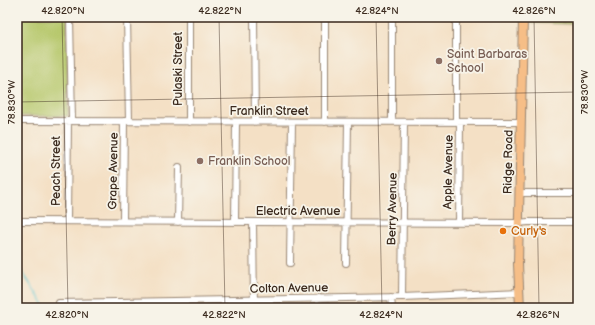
<svg xmlns="http://www.w3.org/2000/svg" width="595" height="325" font-family="'Balsamiq Sans',sans-serif">
	<style>
		.green { fill: #b6c76b; stroke: #787844 }
		.lines { fill: none; stroke-linecap: round; stroke-linejoin: round }
		.stream { stroke: #5ac7d0; stroke-width: 1.5 }
		.minor-casing { stroke: #988572; stroke-width: 8 }
		.major-casing { stroke: #988572; stroke-width: 10 }
		.minor { stroke: #fff; stroke-width: 6 }
		.major { stroke: #f6be87; stroke-width: 8 }
		.ticks { fill: none; stroke: #3b2a1e; stroke-width: 1; stroke-opacity: 0.45 }
		.education-dot { fill: #8d6e63; stroke: #f7f3e8; stroke-width: 1.5 }
		.food-dot { fill: #e8710a; stroke: #f7f3e8; stroke-width: 1.5 }
		.labels { text-anchor: middle; stroke-width: 3.5; stroke-linejoin: round; paint-order: stroke }
		.education-label { font-size: 12px; fill: #785e54; stroke: #f7f3e8; text-anchor: start }
		.street-label { font-size: 12px; fill: #3b2a1e; stroke: #f7f3e8 }
		.food-label { font-size: 12px; fill: #c56008; stroke: #f7f3e8; text-anchor: start }
		.neatline { fill: none; stroke: #3b2a1e; stroke-width: 1.5 }
		.ticks-label { font-size: 10px; text-anchor: middle; fill: #3b2a1e }
	</style>
	<rect width="100%" height="100%" fill="#f7f3e8"/>
	<filter id="ink" filterUnits="userSpaceOnUse"><feTurbulence type="fractalNoise" baseFrequency=".025" numOctaves="2"/><feDisplacementMap in="SourceGraphic" scale="8" xChannelSelector="R" yChannelSelector="G"/><feConvolveMatrix kernelMatrix="1 2 1 2 8 2 1 2 1" color-interpolation-filters="sRGB"/></filter>
	<filter id="wash" filterUnits="userSpaceOnUse"><feTurbulence type="fractalNoise" baseFrequency=".012" numOctaves="4" result="noise"/><feDisplacementMap in="SourceGraphic" scale="16" xChannelSelector="R" yChannelSelector="G"/><feGaussianBlur stdDeviation="0.9" result="paint"/><feColorMatrix in="noise" values="0 0 0 0 0 0 0 0 0 0 0 0 0 0 0 0 0 1.4 0 .05"/><feComposite in="paint" operator="in"/></filter>
	<g filter="url(#wash)">
		<rect width="100%" height="100%" fill="#f4e0c5"/>
		<path class="green" d="M17,17H67L68,116H17Z
			M531,17H578V24L530,23Z"/>
		<g class="lines">
			<path class="stream" d="M17,264L46,308"/>
		</g>
	</g>
	<g filter="url(#ink)">
		<g class="lines">
			<g class="minor-casing">
				<path id="minor" d="M70,17L72,121
					M127,17L129,121
					M189,17V122
					M254,17L255,122
					M325,17V122
					M392,17V122
					M456,17V122
					M17,121L520,122
					M519,193H578
					M17,221L518,223L528,222H578
					M67,221L68,121
					M123,221L124,121
					M178,222L179,167
					M235,222L236,122
					M253,222L254,308
					M459,223L460,122
					M290,263L292,122
					M346,263L348,122
					M391,297L392,308
					M402,297L404,122
					M319,298V308
					M59,303L402,297L519,292"/>
			</g>
			<g class="major-casing">
				<path id="major" d="M520,308L518,264L523,17"/>
			</g>
			<use href="#minor" class="minor"/>
			<use href="#major" class="major"/>
		</g>
	</g>
	<path class="ticks" d="M62,17L68,308M219,17L225,308M376,17L382,308M534,17L539,308M17,102L578,92"/>
	<g class="education-dot">
		<circle cx="439" cy="61" r="4"/>
		<circle cx="200" cy="161" r="4"/>
	</g>
	<circle class="food-dot" cx="503" cy="231" r="4"/>
	<g class="labels">
		<g class="education-label">
			<text x="447" y="58">Saint Barbaras<tspan x="447" dy="14">School</tspan></text>
			<text x="208" y="165">Franklin School</text>
		</g>
		<g class="street-label">
			<text transform="translate(178 69) rotate(-90)" y="4">Pulaski Street</text>
			<text x="269" y="115">Franklin Street</text>
			<text transform="translate(508 162) rotate(-89)" y="4">Ridge Road</text>
			<text transform="translate(56 171) rotate(-90)" y="4">Peach Street</text>
			<text transform="translate(113 171) rotate(-89)" y="4">Grape Avenue</text>
			<text transform="translate(448 172) rotate(-89)" y="4">Apple Avenue</text>
			<text transform="translate(392 209) rotate(-89)" y="4">Berry Avenue</text>
			<text x="298" y="215">Electric Avenue</text>
			<text transform="translate(289 288) rotate(-1)" y="4">Colton Avenue</text>
		</g>
		<g class="food-label">
			<text x="511" y="235">Curly's</text>
		</g>
	</g>
	<rect width="595" height="325" fill="none" stroke="#f7f3e8" stroke-width="44"/>
	<rect x="22" y="22" width="551" height="281" class="neatline"/>
	<g class="ticks-label">
		<text x="63" y="14">42.820°N</text>
		<text x="220" y="14">42.822°N</text>
		<text x="377" y="14">42.824°N</text>
		<text x="534" y="14">42.826°N</text>
		<text transform="translate(584 92) rotate(-90)" y="4">78.830°W</text>
		<text transform="translate(11 102) rotate(-90)" y="4">78.830°W</text>
		<text x="67" y="318">42.820°N</text>
		<text x="224" y="318">42.822°N</text>
		<text x="381" y="318">42.824°N</text>
		<text x="538" y="318">42.826°N</text>
	</g>
</svg>
